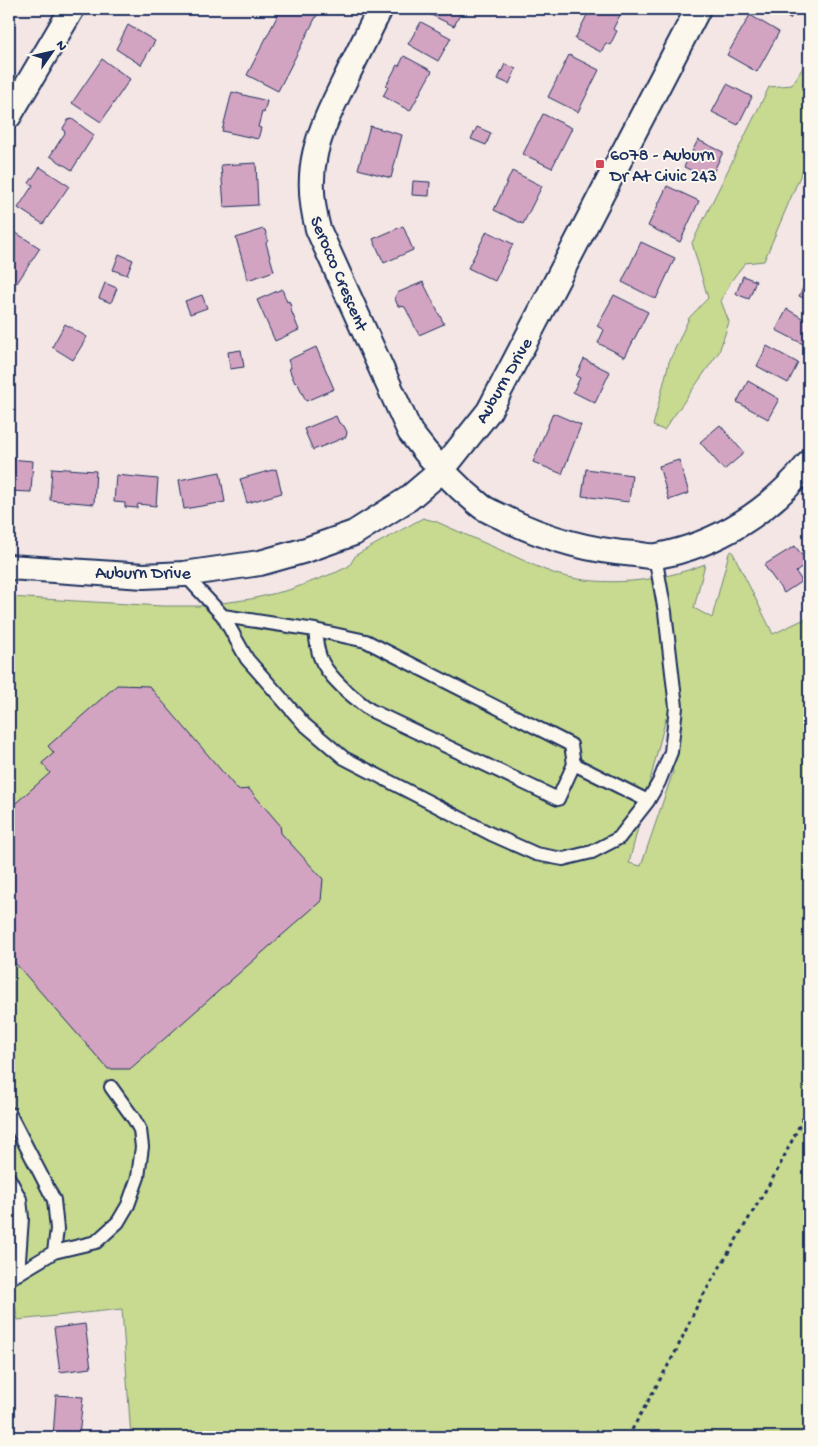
<svg xmlns="http://www.w3.org/2000/svg" width="818" height="1446" font-family="'Gochi Hand',sans-serif">
	<style>
		.green { fill: #c7da90; stroke: #718477; fill-rule: evenodd }
		.building { fill: #d3a3c2; stroke: #1b2f5e }
		.lines { fill: none; stroke-linecap: round; stroke-linejoin: round }
		.service-casing { stroke: #1b2f5e; stroke-width: 16 }
		.minor-casing { stroke: #1b2f5e; stroke-width: 28 }
		.path { stroke: #1b2f5e; stroke-width: 3; stroke-dasharray: 4 4; stroke-linecap: butt }
		.service { stroke: #fbf7ec; stroke-width: 12 }
		.minor { stroke: #fbf7ec; stroke-width: 24 }
		.poi-dot { fill: #d1495b; stroke: #fbf7ec; stroke-width: 2 }
		.labels { text-anchor: middle; stroke-width: 4; stroke-linejoin: round; paint-order: stroke }
		.poi-label { font-size: 18px; fill: #1b2f5e; stroke: #fbf7ec; text-anchor: start }
		.street-label { font-size: 18px; fill: #1b2f5e; stroke: #fbf7ec }
	</style>
	<rect width="100%" height="100%" fill="#f3e6e4"/>
	<filter id="ink" filterUnits="userSpaceOnUse"><feTurbulence type="fractalNoise" baseFrequency=".02" numOctaves="2"/><feDisplacementMap in="SourceGraphic" scale="10" xChannelSelector="R" yChannelSelector="G"/><feConvolveMatrix kernelMatrix="1 2 1 2 8 2 1 2 1" color-interpolation-filters="sRGB"/></filter>
	<g filter="url(#ink)">
		<path class="green" d="M809,58V155L764,261L745,263L731,281L721,301L729,322L719,352L664,430L653,426L669,362L689,318L708,298L692,243L769,87L792,85Z
			M423,518C428,520 433,520 437,522C463,533 488,545 514,556C527,562 541,569 556,574C603,588 660,582 705,564L694,608L712,618L729,553L732,551L773,634L809,617V1437H131L122,1309L18,1320L9,1281V597L162,606H200L251,599L289,590L337,572L349,566L356,555ZM666,718L673,772L641,866L629,863Z"/>
		<path class="building" d="M281,9H320L278,91L247,75Z
			M424,9H463L454,26L423,11Z
			M590,9H613L621,13L613,29L617,31L610,45L606,43L601,52L575,39Z
			M774,9H796L790,19Z
			M750,15L779,32L757,72L727,55Z
			M421,22L451,38L438,61L408,44Z
			M128,25L155,41L141,65L116,49Z
			M569,55L599,70L578,112L548,97Z
			M404,56L432,71L410,111L383,96L388,87L386,86L397,65L399,66Z
			M102,59L130,79L101,122L72,103Z
			M505,64L516,69L509,84L498,79Z
			M727,84L752,97L738,125L712,112Z
			M232,92L267,101L264,113L262,112L258,127L261,128L258,139L222,131Z
			M543,114L572,128L552,168L523,154Z
			M72,119L94,135L72,170L50,156L65,133L63,128L68,120Z
			M370,126L402,135L391,178L358,169Z
			M477,127L491,133L486,145L471,139Z
			M698,140L723,152L710,179L684,167Z
			M256,163L258,205L224,207L221,165Z
			M40,167L69,186L43,224L18,208L33,185L29,183Z
			M512,171L542,186L523,224L494,210Z
			M413,181L430,182L429,196L412,195Z
			M667,186L699,201L680,242L648,226Z
			M403,226L413,250L384,263L373,239Z
			M263,229L265,230L268,240L266,243L274,271L248,280L236,238Z
			M13,231L40,248L17,283L9,278V237Z
			M487,231L513,244L495,281L468,268Z
			M641,242L675,258L656,299L622,282Z
			M119,254L133,260L127,275L113,270Z
			M743,276L756,281L749,299L736,294Z
			M809,276V301L799,296Z
			M423,282L444,324L419,335L405,307L398,306L395,299L397,293Z
			M105,283L117,288L111,303L99,298Z
			M282,289L287,302L289,301L292,309L291,310L299,330L275,341L257,300Z
			M202,295L207,308L190,314L185,301Z
			M614,295L648,312L625,357L598,343L604,330L597,326Z
			M787,309L809,322V342L807,346L776,330Z
			M65,324L87,337L73,360L52,347Z
			M767,346L798,363L788,383L757,366Z
			M316,347L334,389L306,401L297,382L295,383L289,369L291,368L288,360Z
			M241,350L244,367L230,369L228,352Z
			M584,359L610,372L595,403L573,392L580,378L576,376Z
			M748,381L779,399L768,419L737,402Z
			M553,413L581,425L562,474L533,462Z
			M336,416L339,423L344,426L347,432L346,437L313,450L304,429Z
			M720,425L744,453L724,470L700,442Z
			M9,459L33,461L31,492L9,491Z
			M679,460L689,493L669,500L659,466Z
			M52,468L96,471L94,504L50,500Z
			M276,469L282,493L247,503L240,479Z
			M586,469L632,475L629,502L582,496Z
			M220,472L225,502L184,509L179,480Z
			M116,475L158,479L156,506L138,504L137,508L125,507V503L114,502Z
			M795,546L808,563L796,572L802,581L784,593L764,565Z
			M117,685L149,686L238,790L249,789L280,825L281,833L323,879L321,901L130,1069H108L9,956L10,933L9,932V809L50,773L42,763L54,753L48,746Z
			M85,1324L91,1368L60,1372L54,1328Z
			M56,1395L83,1397L79,1437H53Z"/>
		<g class="lines">
			<g class="service-casing">
				<path id="service" d="M184,574L223,616L247,659L304,724L344,758L491,834L536,854L563,859L592,852L619,838L648,801L659,782L671,752L676,707L665,612L655,556
					M223,616L315,630L366,641L571,745L574,764L648,801
					M315,630C316,639 317,649 320,657C327,677 354,698 370,710L558,799L574,764
					M9,1113L54,1200L57,1229L54,1252L9,1279
					M9,1178L20,1199L22,1218L18,1274
					M54,1252L96,1242L118,1222L128,1205L138,1177L142,1147L140,1130L134,1119L111,1087"/>
			</g>
			<g class="minor-casing">
				<path id="minor" d="M380,9C368,33 356,57 344,82C318,135 302,169 318,229L410,432C429,458 456,486 481,506C487,511 497,514 504,518C545,538 590,551 635,554C642,555 650,557 657,556C718,545 771,510 809,463
					M9,116L72,9
					M9,567L144,576L184,574L260,563L306,550L354,533L408,499L442,470L489,411L698,9"/>
			</g>
			<path class="path" d="M628,1437L676,1351L698,1304L777,1171L809,1106"/>
			<use href="#service" class="service"/>
			<use href="#minor" class="minor"/>
		</g>
	</g>
	<rect class="poi-dot" x="595" y="159" width="10" height="10" rx="2.5"/>
	<g class="labels">
		<g class="poi-label">
			<text x="610" y="160">6078 - Auburn<tspan x="610" dy="21">Dr At Civic 243</tspan></text>
		</g>
		<g class="street-label">
			<text transform="translate(340 273) rotate(67)" y="6">Serocco Crescent</text>
			<text transform="translate(503 380) rotate(-60)" y="6">Auburn Drive</text>
			<text x="143" y="578">Auburn Drive</text>
		</g>
	</g>
	<rect width="818" height="1446" fill="none" stroke="#fbf7ec" stroke-width="30"/>
	<rect x="15" y="15" width="788" height="1416" fill="none" stroke="#1b2f5e" stroke-width="2" filter="url(#ink)"/>
	<g transform="translate(52 52) rotate(56)" stroke="#fbf7ec" stroke-width="4" paint-order="stroke">
	<path d="M0-4L9 19L0 12L-9 19Z" fill="#1b2f5e"/>
	<text y="-8" font-size="14" font-weight="bold" text-anchor="middle" fill="#1b2f5e">N</text>
	</g>
</svg>
